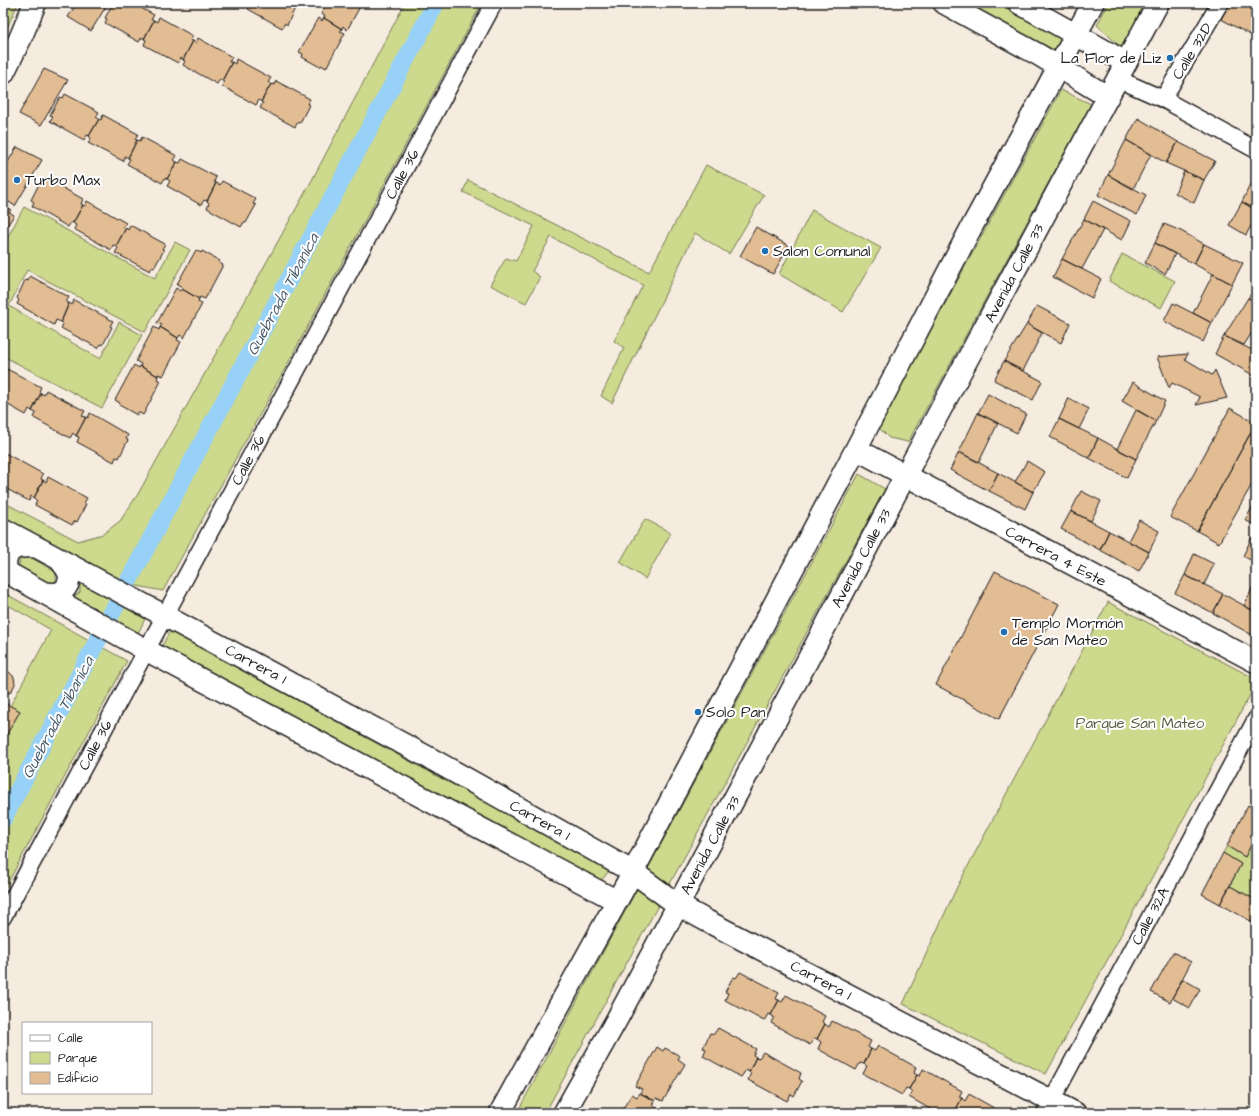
<svg xmlns="http://www.w3.org/2000/svg" width="1259" height="1116" font-family="'Architects Daughter',sans-serif">
	<style>
		.green { fill: #cdd98d; stroke: #747a54 }
		.lines { fill: none; stroke-linecap: round; stroke-linejoin: round }
		.canal { stroke: #97d1f7; stroke-width: 18 }
		.building { fill: #e2bc93; stroke: #1c1c1c }
		.minor-casing { stroke: #1c1c1c; stroke-width: 19 }
		.tertiary-casing { stroke: #1c1c1c; stroke-width: 24 }
		.primary-casing { stroke: #1c1c1c; stroke-width: 25 }
		.minor { stroke: #fff; stroke-width: 16 }
		.tertiary { stroke: #fff; stroke-width: 21 }
		.primary { stroke: #fff; stroke-width: 22 }
		.poi-dot { fill: #1f6fb2; stroke: #fff; stroke-width: 1.5 }
		.labels { text-anchor: middle; stroke-width: 4; stroke-linejoin: round; paint-order: stroke }
		.street-label { font-size: 15px; fill: #1c1c1c; stroke: #fff }
		.poi-label { font-size: 15px; fill: #1c1c1c; stroke: #fff; text-anchor: start }
		.park-label { font-size: 15px; fill: #5a5e44; stroke: #fff }
		.water-label { font-size: 16px; font-style: italic; fill: #475b69; stroke: #fff }
	</style>
	<rect width="100%" height="100%" fill="#f6ebdf"/>
	<filter id="ink" filterUnits="userSpaceOnUse"><feTurbulence type="fractalNoise" baseFrequency=".025" numOctaves="2"/><feDisplacementMap in="SourceGraphic" scale="8" xChannelSelector="R" yChannelSelector="G"/><feConvolveMatrix kernelMatrix="1 2 1 2 8 2 1 2 1" color-interpolation-filters="sRGB"/></filter>
	<g filter="url(#ink)">
		<path class="green" d="M3,3H18L3,37Z
			M405,3H482L287,365L163,591L127,584L3,517V502L78,541L103,534L120,521L138,494L312,180Z
			M966,3H998L1063,38L1054,50Z
			M1109,3H1148L1123,49L1097,25Z
			M1061,90L1091,104L908,442L889,438L878,427Z
			M706,165L764,195L729,254L695,233L612,403L601,396L624,348L614,341L643,285L551,237L532,271L540,277L526,303L490,285L506,258L516,261L534,226L463,192L468,180L649,272Z
			M24,207L155,278L175,242L190,250L145,332L27,270L9,306L100,359L119,322L142,335L102,408L3,356V246Z
			M812,210L881,248L843,312L779,274Z
			M1122,254L1175,281L1161,308L1109,281Z
			M859,474L885,489L545,1113H517Z
			M645,519L671,533L645,579L620,562Z
			M25,557H30L56,572V581L53,585L20,571L19,565L20,560Z
			M80,582L118,602L145,619L138,633L72,599L80,592Z
			M8,595L127,661L3,892V741L20,711L10,706L51,630L3,602Z
			M1108,602L1256,679V684L1046,1074L903,1004L957,887Z
			M170,631L610,870L600,882L161,648Z
			M1256,835V900L1230,886L1241,864L1223,853L1227,846L1245,857Z"/>
		<g class="lines">
			<path class="canal" d="M127,584L436,3
				M109,618L118,602
				M3,819L100,636"/>
		</g>
		<path class="building" d="M77,3H108L91,31L68,17Z
			M113,3H132L154,15L151,20H154L144,39L142,37L139,42L105,23L107,19L105,18Z
			M248,3H296L294,5L296,6L287,25L285,23L282,28L248,9L250,5Z
			M327,3H362L347,30L343,26L342,29L324,18L325,16L321,14Z
			M1230,3H1241L1256,11V38L1221,19Z
			M159,17L193,36L190,40L193,41L183,60L181,58L178,63L144,45L146,40L144,39L154,20L157,22Z
			M318,18L322,21L324,18L342,29L340,31L345,33L326,68L321,65L320,67L302,57L303,54L299,52Z
			M198,38L232,57L229,62H232L222,81L220,79L217,84L183,65L185,61L183,60L193,41L196,43Z
			M236,59L271,78L268,82L271,84L261,102L259,100L256,105L222,86L224,82L222,81L232,62L235,64Z
			M44,69L68,80L41,125L19,114Z
			M276,81L310,99L307,104L309,105L300,123L298,122L295,127L260,108L263,103L261,102L271,84L274,85Z
			M65,94L99,112L96,117L99,119L89,136L87,135L84,140L50,121L53,116L50,115L60,97L63,98Z
			M103,115L138,134L135,139L137,140L128,158L125,156L123,161L88,143L91,138L89,136L99,119L101,120Z
			M1138,118L1178,142L1166,163L1126,140Z
			M142,137L177,156L174,160L177,162L167,179L165,178L162,183L127,164L130,159L128,158L137,140L140,141Z
			M1126,140L1151,154L1133,189L1108,175Z
			M1178,142L1215,161L1204,180L1166,163Z
			M17,147L42,160L15,206L3,198V170Z
			M182,159L216,177L214,182L216,183L207,201L204,200L201,205L167,186L170,181L167,179L177,162L180,163Z
			M1184,171L1204,180L1194,203L1175,193Z
			M1108,175L1146,195L1137,215L1098,195Z
			M45,178L83,199L81,204L83,205L73,223L71,222L68,227L32,206L34,202L31,200L40,182L42,183Z
			M222,181L256,199L253,204L256,205L246,223L244,222L241,227L207,208L209,203L207,201L216,183L220,185Z
			M1254,181L1256,182V210L1242,202L1249,187Z
			M87,201L126,223L123,227L126,228L116,246L113,245L111,250L74,229L76,225L73,223L83,205L85,206Z
			M1093,201L1131,221L1122,240L1084,219Z
			M1242,202L1256,210V216L1246,235L1229,225Z
			M3,205L11,210L9,212L14,215L3,232Z
			M1084,219L1103,230L1082,269L1062,259Z
			M1164,224L1181,231L1204,244L1194,264L1155,243Z
			M130,225L165,244L162,249L164,250L154,268L152,267L150,271L115,253L118,248L116,246L126,228L128,230Z
			M756,227L789,246L773,274L740,256Z
			M1155,243L1175,254L1165,274L1145,263Z
			M1204,244L1243,263L1232,284L1194,264Z
			M196,250L201,253L202,251L220,261L219,263L223,265L205,299L200,297L199,299L182,289V287L177,284Z
			M1062,259L1101,279L1092,298L1053,277Z
			M1213,274L1232,284L1212,323L1193,313Z
			M30,276L69,297L66,302L69,303L61,322L56,320L54,325L17,304L19,300L17,298L25,280L28,281Z
			M1256,287V302L1248,298Z
			M176,288L180,291L182,289L199,299L198,302L202,304L184,338L180,335L178,338L160,327L162,325L157,323Z
			M1248,298L1256,302V326L1244,345L1224,336Z
			M74,300L113,321L110,326L112,327L103,345L101,344L98,348L61,328L63,324L61,322L69,303L72,305Z
			M1173,303L1212,323L1203,342L1164,321Z
			M1037,306L1070,323L1061,343L1027,324Z
			M1027,324L1042,333L1023,371L1004,361Z
			M154,327L159,330L160,327L178,338L177,340L181,342L163,376L158,374V376L140,366L141,364L136,361Z
			M1224,336L1256,352V369L1253,375L1215,354Z
			M1188,354L1185,359L1212,375L1215,370L1227,398L1196,405L1200,397L1172,383L1169,388L1157,357Z
			M1004,361L1042,381L1033,400L994,380Z
			M134,365L139,368L140,366L158,376L157,379L161,381L143,415L138,412L137,415L119,405L120,403L115,400Z
			M7,369L41,387L39,392L41,393L32,411L29,409L26,415L3,402V372L5,373Z
			M1133,382L1165,401L1156,421L1122,401Z
			M46,390L85,411L82,416L86,417L76,436L73,433L70,438L34,418L36,413L32,411L41,393L44,395Z
			M988,394L1026,414L1017,433L978,413Z
			M1069,398L1089,409L1079,429L1059,419Z
			M1230,408L1256,423L1197,531L1170,517Z
			M1136,410L1156,421L1136,459L1117,449Z
			M90,413L128,435L126,439L128,440L119,458L116,457L114,462L77,442L79,437L76,436L86,417L88,418Z
			M978,413L998,423L979,462L959,452Z
			M1059,419L1098,438L1089,458L1050,437Z
			M1256,423V477L1219,543L1197,531Z
			M1098,438L1136,459L1127,478L1089,458Z
			M959,452L998,473L989,491L950,470Z
			M5,453L43,474L41,479L43,480L34,498L31,496L29,501L3,487V457Z
			M1027,461L1045,472L1033,492L1015,482Z
			M998,473L1033,492L1025,509L989,491Z
			M48,477L87,498L84,503L86,504L77,522L75,521L72,525L35,505L37,501L34,498L43,480L46,482Z
			M1081,491L1101,501L1091,521L1071,511Z
			M1256,501V526L1245,520Z
			M1071,511L1109,531L1100,550L1061,529Z
			M1139,520L1159,531L1149,552L1128,541Z
			M1109,531L1149,552L1139,571L1100,550Z
			M1252,537L1256,539V563L1243,556Z
			M1194,554L1214,564L1204,585L1185,575Z
			M995,571L1059,604L999,719L936,685Z
			M1185,575L1223,594L1213,613L1175,593Z
			M1256,580V612L1244,606Z
			M1223,594L1256,612V626L1252,635L1213,613Z
			M3,669L8,671L14,677L15,684L11,692L3,695Z
			M3,702L20,711L3,741Z
			M1248,805L1256,809V835L1245,857L1227,846Z
			M1223,853L1241,864L1220,904L1202,894Z
			M1230,886L1256,900V924L1220,904Z
			M1173,952L1191,962L1170,1002L1151,992Z
			M740,972L779,992L776,999L779,1000L771,1015L768,1014L764,1021L725,1000L728,993L725,992L733,977L736,978Z
			M1183,979L1200,989L1190,1008L1172,998Z
			M786,995L825,1016L822,1022L825,1024L817,1039L814,1038L810,1045L771,1023L774,1017L771,1015L779,1000L782,1002Z
			M832,1021L871,1041L868,1047L871,1049L864,1064L860,1063L856,1070L818,1049L821,1042L817,1039L825,1024L829,1027Z
			M718,1028L756,1049L753,1055L756,1057L749,1072L746,1070L741,1077L703,1056L706,1049L703,1048L710,1033L714,1034Z
			M878,1046L916,1067L914,1073L917,1075L909,1089L906,1088L902,1095L863,1074L867,1066L864,1064L871,1049L875,1051Z
			M657,1047L663,1051L665,1048L680,1056L678,1059L685,1064L663,1101L656,1098L655,1101L640,1093L642,1089L635,1086Z
			M763,1052L801,1073L799,1079L802,1081L794,1096L791,1094L787,1101L748,1080L751,1073L749,1072L756,1057L759,1058Z
			M923,1069L962,1091L959,1097L962,1098L954,1113L951,1112L950,1113H937L909,1097L912,1092L909,1089L917,1075L920,1076Z
			M640,1093L655,1101L653,1105L660,1110L658,1113H620L632,1094L637,1097Z
			M969,1094L1003,1113H954L962,1098L965,1101Z"/>
		<g class="lines">
			<g class="minor-casing">
				<path id="minor" d="M1127,83L1163,99L1256,150
					M1163,99L1220,3
					M3,917L494,3
					M1045,1113L1256,719"/>
			</g>
			<g class="tertiary-casing">
				<path id="tertiary" d="M944,3L1039,55L1108,97
					M1019,3L1125,62
					M856,449L1256,662
					M3,529L435,761L633,872L678,905L707,921L1075,1113
					M3,570L146,650L617,901
					M6,572C4,547 15,546 37,547
					M44,593C54,594 63,595 68,584C69,581 70,578 69,575C68,569 62,563 59,559
					M500,1113L633,872L856,449L969,232L1093,3
					M564,1113L617,1019L678,905L905,476L1158,3"/>
			</g>
			<g class="primary-casing">
				<path id="primary" d="M3,73L20,39L35,3"/>
			</g>
			<use href="#minor" class="minor"/>
			<use href="#tertiary" class="tertiary"/>
			<use href="#primary" class="primary"/>
		</g>
	</g>
	<g class="poi-dot">
		<circle cx="1170" cy="58" r="4"/>
		<circle cx="17" cy="180" r="4"/>
		<circle cx="765" cy="251" r="4"/>
		<circle cx="1004" cy="632" r="4"/>
		<circle cx="698" cy="712" r="4"/>
	</g>
	<g class="labels">
		<g class="street-label">
			<text transform="translate(1192 51) rotate(-59)" y="5">Calle 32D</text>
			<text transform="translate(402 174) rotate(-62)" y="5">Calle 36</text>
			<text transform="translate(1014 273) rotate(-62)" y="5">Avenida Calle 33</text>
			<text transform="translate(248 460) rotate(-62)" y="5">Calle 36</text>
			<text transform="translate(1056 556) rotate(28)" y="5">Carrera 4 Este</text>
			<text transform="translate(861 558) rotate(-62)" y="5">Avenida Calle 33</text>
			<text transform="translate(256 664) rotate(28)" y="5">Carrera 1</text>
			<text transform="translate(95 745) rotate(-62)" y="5">Calle 36</text>
			<text transform="translate(540 820) rotate(29)" y="5">Carrera 1</text>
			<text transform="translate(710 845) rotate(-62)" y="5">Avenida Calle 33</text>
			<text transform="translate(1150 916) rotate(-62)" y="5">Calle 32A</text>
			<text transform="translate(821 980) rotate(28)" y="5">Carrera 1</text>
		</g>
		<g class="poi-label">
			<text x="1162" y="63" text-anchor="end">La Flor de Liz</text>
			<text x="25" y="185">Turbo Max</text>
			<text x="773" y="256">Salon Comunal</text>
			<text x="1012" y="628">Templo Mormón<tspan x="1012" dy="17">de San Mateo</tspan></text>
			<text x="706" y="717">Solo Pan</text>
		</g>
		<g class="park-label">
			<text x="1140" y="728">Parque San Mateo</text>
		</g>
		<g class="water-label">
			<text transform="translate(282 294) rotate(-62)" y="6">Quebrada Tibaníca</text>
			<text transform="translate(57 717) rotate(-62)" y="6">Quebrada Tibaníca</text>
		</g>
	</g>
	<rect width="1259" height="1116" fill="none" stroke="#fff" stroke-width="16"/>
	<rect x="8" y="8" width="1243" height="1100" fill="none" stroke="#1c1c1c" stroke-width="1.5" filter="url(#ink)"/>
	<rect x="22" y="1022" width="130" height="72" fill="#ffffff" stroke="#a4a4a4"/>
	<rect x="30" y="1035" width="20" height="6" fill="#ffffff" stroke="#a4a4a4"/>
	<text x="58" y="1042" font-size="12" fill="#1c1c1c">Calle</text>
	<rect x="30" y="1052" width="20" height="12" fill="#cdd98d" stroke="#a4a4a4"/>
	<text x="58" y="1062" font-size="12" fill="#1c1c1c">Parque</text>
	<rect x="30" y="1072" width="20" height="12" fill="#e2bc93" stroke="#a4a4a4"/>
	<text x="58" y="1082" font-size="12" fill="#1c1c1c">Edificio</text>
</svg>
